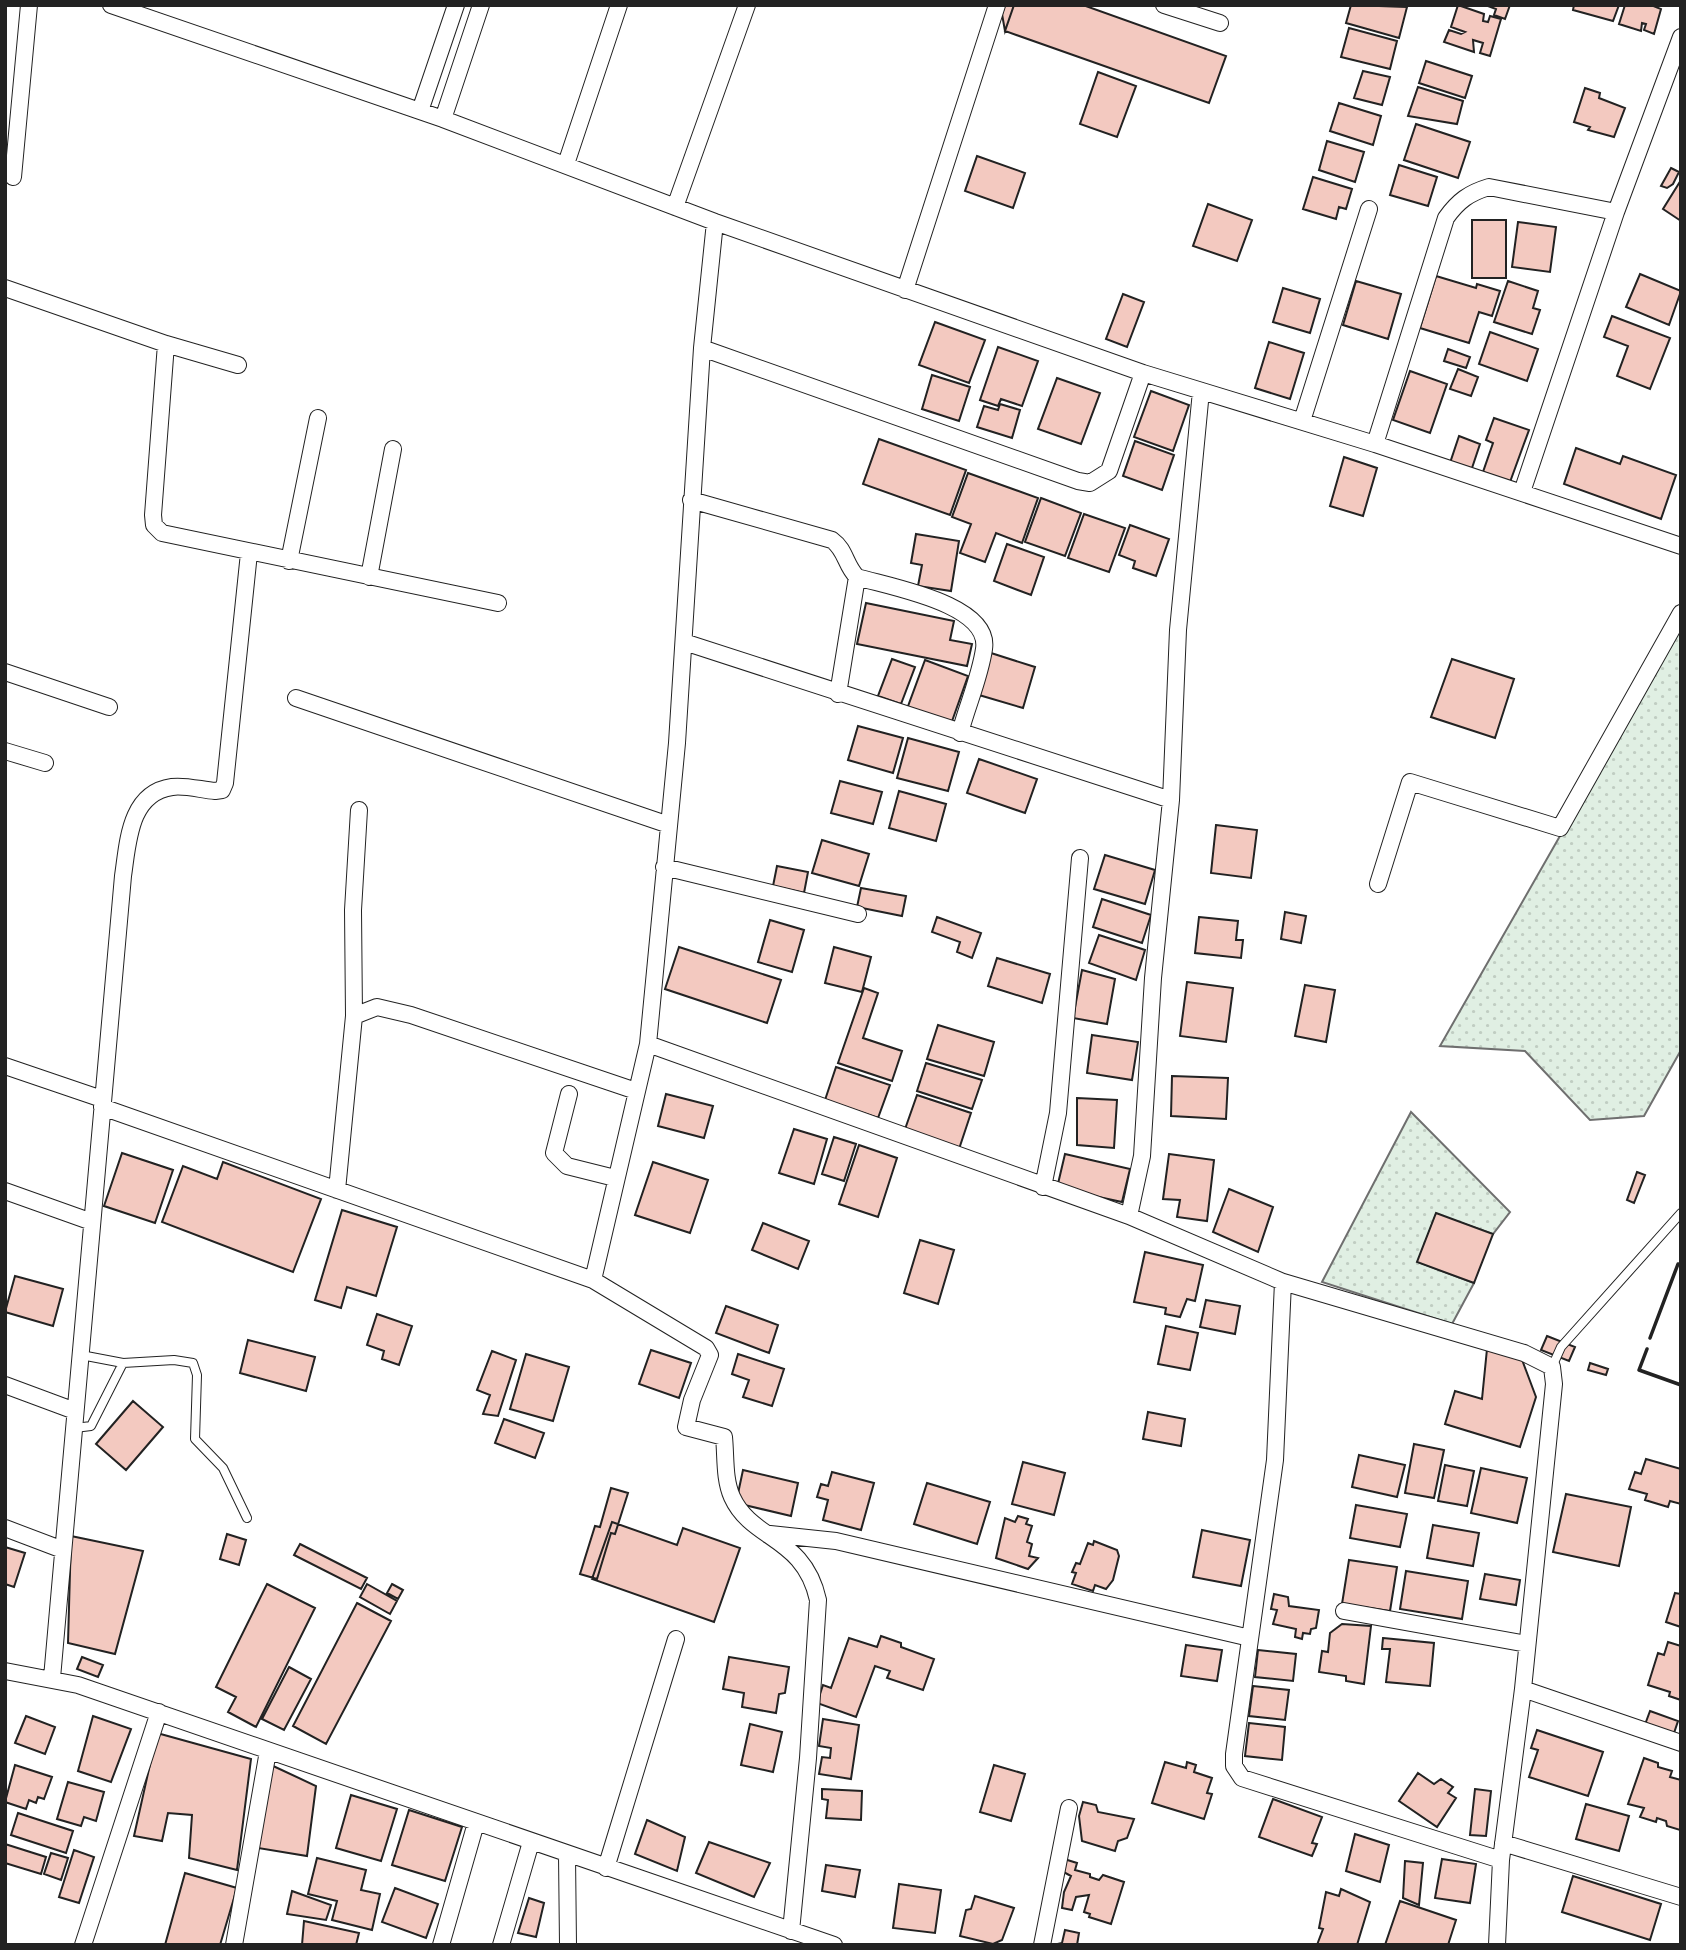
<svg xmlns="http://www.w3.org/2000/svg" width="1686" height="1950" font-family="'IBM Plex Sans',sans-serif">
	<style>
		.grass { fill: url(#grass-dots); stroke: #6f6f6f; stroke-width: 2 }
		.building { fill: #f3c9c0; stroke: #222; stroke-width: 2 }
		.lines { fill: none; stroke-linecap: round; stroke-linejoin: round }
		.service-casing { stroke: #222; stroke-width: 10 }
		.minor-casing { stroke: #222; stroke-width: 18 }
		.service { stroke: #fff; stroke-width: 8 }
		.minor { stroke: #fff; stroke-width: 16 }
		.wall { stroke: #222; stroke-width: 3.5 }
	</style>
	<defs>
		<pattern id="grass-dots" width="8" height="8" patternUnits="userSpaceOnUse" patternTransform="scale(1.75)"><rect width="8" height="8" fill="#e0efe3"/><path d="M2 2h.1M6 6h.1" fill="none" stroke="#c0cdc2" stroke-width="1.8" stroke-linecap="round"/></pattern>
	</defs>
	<rect width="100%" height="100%" fill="#fff"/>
	<path class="grass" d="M1681,624V1050L1644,1116L1590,1120L1525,1051L1440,1046Z
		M1411,1112L1510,1212L1493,1234L1436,1214L1418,1262L1474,1283L1452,1324L1322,1282Z"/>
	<path class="building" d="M1005,5H1014L1005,31L1002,14Z
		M1014,5H1083L1226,56L1209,103L1005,31Z
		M1351,5L1407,7L1399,38L1346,23Z
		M1458,5L1484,14L1483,21L1488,22L1490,16L1501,19L1490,56L1480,53L1483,43L1473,40L1474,52L1444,42L1449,30L1461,34L1465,32L1451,27Z
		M1510,5L1505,19L1494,15L1496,9L1488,6Z
		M1574,5H1619L1613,21L1573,10Z
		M1625,5H1651L1661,9L1654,34L1644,30L1646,24L1642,23L1641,31L1619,24Z
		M1349,28L1397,41L1390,69L1341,57Z
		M1426,61L1472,76L1465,98L1419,83Z
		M1363,71L1390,77L1382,105L1354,98Z
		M1098,72L1136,86L1117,137L1080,124Z
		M1418,87L1463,101L1457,124L1408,116Z
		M1585,88L1600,93L1599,98L1625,108L1614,137L1588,130L1590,127L1574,122Z
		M1339,103L1381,116L1373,145L1330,131Z
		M1416,124L1470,142L1458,178L1404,160Z
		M1327,141L1364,152L1355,182L1319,170Z
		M977,156L1025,173L1013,208L965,191Z
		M1399,165L1437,177L1428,206L1390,195Z
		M1671,168L1679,172L1673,184L1667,188L1661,186Z
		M1313,177L1352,189L1346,209L1339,207L1336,219L1303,209Z
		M1681,180V221L1663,209Z
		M1208,204L1252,220L1237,261L1193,246Z
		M1472,220H1506V278H1472Z
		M1518,222L1556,227L1550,272L1512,267Z
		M1640,274L1681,291L1669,325L1626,307Z
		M1436,276L1476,288L1477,284L1500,291L1492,316L1479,312L1469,343L1420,328Z
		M1356,281L1401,294L1388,339L1343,325Z
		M1508,281L1538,291L1533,308L1540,310L1532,334L1494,322Z
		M1283,288L1320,299L1310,333L1273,322Z
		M1123,294L1144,302L1127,347L1106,339Z
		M1612,316L1670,338L1650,389L1617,376L1628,346L1604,337Z
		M935,322L985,340L969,383L919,365Z
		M1490,332L1538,349L1527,381L1479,364Z
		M1269,342L1304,353L1290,399L1255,388Z
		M998,347L1038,361L1022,406L1001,399L998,406L980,400Z
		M1448,349L1470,357L1466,368L1444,361Z
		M1458,369L1478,377L1471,396L1450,389Z
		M1410,371L1447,384L1430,433L1393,420Z
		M932,375L970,387L959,421L922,409Z
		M1057,378L1100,393L1081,444L1038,429Z
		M1151,391L1189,405L1173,451L1134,437Z
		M1000,404L1020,410L1012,438L977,427L984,406L998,410Z
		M1494,418L1529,430L1510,482L1483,472L1493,443L1486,440Z
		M1459,436L1480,444L1471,471L1450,463Z
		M879,439L966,470L950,515L863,484Z
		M1135,441L1174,455L1162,490L1123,476Z
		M1576,448L1620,464L1623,456L1676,475L1661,519L1564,484Z
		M1344,457L1377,468L1363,516L1330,506Z
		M968,473L1038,498L1022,543L996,533L985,562L960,553L971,524L952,517Z
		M1041,498L1081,513L1065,556L1025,542Z
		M1084,514L1125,528L1109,572L1068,558Z
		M1130,525L1169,539L1156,576L1133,568L1135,561L1119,555Z
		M916,534L959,541L951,591L918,586L922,565L911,563Z
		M1007,544L1044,557L1031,595L994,581Z
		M866,603L954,621L950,640L972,644L967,666L857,644Z
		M991,653L1035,667L1023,708L979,695Z
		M892,659L915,667L901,704L878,696Z
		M1452,659L1514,679L1495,738L1431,717Z
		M925,660L968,676L951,724L907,709Z
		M858,726L903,738L893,773L848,760Z
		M908,738L959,752L948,791L897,778Z
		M979,759L1037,779L1025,813L967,793Z
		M840,781L882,792L873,824L831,813Z
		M899,791L946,804L936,841L889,828Z
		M1216,825L1257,830L1251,878L1211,873Z
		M822,840L869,854L859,886L812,873Z
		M1105,855L1155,870L1145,904L1094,889Z
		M777,866L808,872L804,893L773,886Z
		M861,888L906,896L902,916L857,907Z
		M1102,899L1151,915L1142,943L1093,927Z
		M1285,912L1306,916L1301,943L1281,939Z
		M937,917L981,933L972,958L957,952L960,942L932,932Z
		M1199,917L1238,921L1236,940H1243L1241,958L1195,953Z
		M770,920L804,930L792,972L758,962Z
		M1099,935L1145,950L1136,980L1089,963Z
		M679,947L781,980L767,1023L665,989Z
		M834,947L871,957L862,992L825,983Z
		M997,958L1050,974L1042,1003L988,986Z
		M1082,970L1115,979L1107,1024L1073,1018Z
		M1187,982L1233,988L1226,1042L1180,1036Z
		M1305,985L1335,990L1326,1042L1295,1036Z
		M864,988L878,993L863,1038L902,1051L892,1081L838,1063Z
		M938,1025L994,1042L984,1076L927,1059Z
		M1092,1035L1138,1042L1132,1080L1087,1073Z
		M926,1063L982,1080L972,1109L917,1091Z
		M836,1067L890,1085L878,1118L825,1100Z
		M1172,1076L1228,1078L1226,1119L1171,1116Z
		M666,1094L713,1106L704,1138L658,1126Z
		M917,1095L971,1113L959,1149L904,1132Z
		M1077,1098L1117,1100L1114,1148L1077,1145Z
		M794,1129L827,1139L814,1184L779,1173Z
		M834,1137L856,1144L844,1181L822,1174Z
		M859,1145L897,1158L878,1217L839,1204Z
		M122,1153L173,1170L155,1223L104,1206Z
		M1065,1154L1130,1169L1122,1202L1057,1188Z
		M1169,1154L1214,1160L1207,1221L1177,1217L1180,1200L1163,1199Z
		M223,1162L321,1199L293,1272L162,1222L183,1166L217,1179Z
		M653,1162L708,1180L690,1233L635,1215Z
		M1637,1172L1645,1175L1634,1203L1627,1200Z
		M1229,1189L1273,1207L1258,1252L1213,1232Z
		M342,1210L397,1227L376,1296L347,1287L341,1308L315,1300Z
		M1436,1213L1493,1234L1474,1283L1417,1262Z
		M763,1223L809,1241L798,1269L752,1250Z
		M920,1240L954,1250L938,1304L904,1293Z
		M1145,1252L1203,1265L1195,1301L1187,1299L1180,1317L1165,1314L1166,1308L1134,1302Z
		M15,1276L63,1289L53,1326L5,1312Z
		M1206,1300L1240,1306L1235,1334L1200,1327Z
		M726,1306L778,1325L769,1353L716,1333Z
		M377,1314L412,1326L399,1365L382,1359L384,1351L367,1345Z
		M1166,1326L1198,1333L1190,1370L1158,1364Z
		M1547,1336L1575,1347L1569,1361L1541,1350Z
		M248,1340L315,1357L306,1391L240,1373Z
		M1487,1349L1521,1357L1536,1397L1520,1447L1445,1424L1455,1391L1482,1399Z
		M651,1350L691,1363L679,1398L639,1384Z
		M492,1351L516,1360L498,1416L483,1414L490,1395L477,1390Z
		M526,1354L569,1367L553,1421L510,1409Z
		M738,1354L784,1369L772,1406L743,1397L749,1380L732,1374Z
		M1590,1363L1608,1369L1606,1375L1588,1370Z
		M133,1401L163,1427L126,1470L96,1444Z
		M1148,1412L1185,1419L1181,1446L1143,1439Z
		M504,1419L544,1433L535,1458L495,1443Z
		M1414,1444L1444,1450L1434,1498L1405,1493Z
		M1359,1455L1405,1465L1397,1497L1352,1487Z
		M1646,1459L1681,1469V1504L1670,1501L1668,1507L1645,1500L1647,1494L1629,1489L1635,1472L1641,1474Z
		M1023,1462L1065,1473L1054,1515L1012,1504Z
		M1445,1465L1474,1471L1467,1506L1438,1501Z
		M1481,1468L1527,1478L1517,1523L1471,1513Z
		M743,1470L798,1483L791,1516L736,1503Z
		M832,1472L874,1483L861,1530L823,1520L828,1500L817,1497L821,1484L828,1486Z
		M927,1483L990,1502L977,1544L914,1524Z
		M611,1488L628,1493L615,1534L611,1533L597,1579L580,1574L595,1526L600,1527Z
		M1566,1494L1631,1507L1619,1566L1553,1552Z
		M1356,1505L1407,1514L1400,1547L1350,1538Z
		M1018,1516L1028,1519L1026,1524L1032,1526L1027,1542L1032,1544L1029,1556L1038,1558L1028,1569L996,1558L1005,1518L1015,1522Z
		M612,1522L677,1545L683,1528L740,1548L714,1622L592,1579Z
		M1433,1525L1479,1533L1473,1566L1427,1558Z
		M1202,1530L1250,1540L1241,1586L1193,1577Z
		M227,1534L246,1540L239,1565L220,1559Z
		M71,1536L143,1551L115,1654L68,1643Z
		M1094,1541L1117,1550L1119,1556L1113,1580L1106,1589L1095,1585L1093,1591L1072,1584L1076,1573L1072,1572L1076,1563L1080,1564L1088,1543L1093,1545Z
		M300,1544L367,1578L361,1589L294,1555Z
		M5,1547L25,1553L14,1587L5,1584Z
		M1349,1560L1397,1567L1390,1611L1342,1604Z
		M1406,1571L1468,1581L1462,1619L1400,1609Z
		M1485,1574L1520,1580L1516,1605L1480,1599Z
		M267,1584L315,1608L256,1727L228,1712L236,1697L216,1687Z
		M367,1584L397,1601L390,1614L360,1597Z
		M392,1584L403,1590L398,1599L387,1593Z
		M1675,1593L1681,1594V1627L1666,1622Z
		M1274,1594L1288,1597L1289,1606L1319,1610L1316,1628L1311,1629L1310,1634L1303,1633L1302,1639L1295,1637L1296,1629L1273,1624L1277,1610L1271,1609Z
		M357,1603L391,1621L326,1744L293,1726Z
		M1342,1624L1371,1626L1364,1684L1346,1681V1676L1319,1672L1322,1651L1328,1652L1330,1633Z
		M881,1636L901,1643V1647L934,1659L923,1690L887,1678L890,1671L875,1666L856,1717L817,1703L823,1685L831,1688L849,1638L877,1647Z
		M1383,1638L1434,1643L1430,1686L1386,1682L1390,1649H1382Z
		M1668,1642L1681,1646V1700L1669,1696L1670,1692L1648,1685L1658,1653L1664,1655Z
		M1186,1645L1222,1650L1217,1681L1181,1676Z
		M1258,1650L1296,1654L1293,1681L1255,1677Z
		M82,1657L103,1665L98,1677L77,1669Z
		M729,1657L789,1667L785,1693L779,1694L776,1713L742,1707L744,1693L723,1689Z
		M289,1667L311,1679L284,1730L262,1719Z
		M1253,1686L1289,1690L1285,1720L1249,1716Z
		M1650,1711L1678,1721L1672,1739L1643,1730Z
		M26,1716L55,1727L45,1754L15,1743Z
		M93,1716L131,1729L111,1782L78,1771Z
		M823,1719L859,1725L851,1779L819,1774L822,1757L830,1758L831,1748L819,1746Z
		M1249,1723L1285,1727L1282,1760L1245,1756Z
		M750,1724L782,1732L773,1772L741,1765Z
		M1537,1730L1603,1752L1588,1796L1529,1777L1538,1750L1531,1748Z
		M157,1733L251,1759L237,1870L189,1858L192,1815L168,1813L162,1841L134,1836Z
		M1644,1758L1658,1763V1767L1672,1771L1670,1777L1681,1780L1680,1830L1667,1826L1666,1821L1657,1818L1656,1822L1640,1817L1644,1808L1628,1804Z
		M1165,1762L1186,1768L1187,1762L1196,1765L1194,1772L1212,1778L1207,1793L1212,1794L1204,1819L1152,1803Z
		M15,1765L52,1777L44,1799L38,1797L36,1803L29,1800L26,1809L5,1802Z
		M271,1765L316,1786L307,1856L258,1848Z
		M994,1765L1025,1774L1011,1821L980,1812Z
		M1418,1773L1434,1784L1441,1779L1453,1787L1448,1793L1456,1798L1437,1827L1399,1801Z
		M68,1782L104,1792L96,1821L84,1817L81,1826L57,1819Z
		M822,1789L862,1791L861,1820L826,1818L828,1800L822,1799Z
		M1475,1789L1491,1791L1486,1836L1470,1835Z
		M351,1795L397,1809L381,1861L336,1848Z
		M1273,1799L1322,1817L1312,1843L1317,1844L1312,1856L1259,1837Z
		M1083,1802L1096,1805L1098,1812L1134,1819L1127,1838L1118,1841L1115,1851L1082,1841L1079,1816Z
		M1586,1804L1629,1816L1619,1851L1576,1839Z
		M409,1810L462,1827L445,1881L392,1865Z
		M18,1813L73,1831L66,1853L11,1835Z
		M647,1820L685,1837L677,1871L635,1854Z
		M1355,1834L1389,1845L1380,1882L1346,1871Z
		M709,1842L770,1863L754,1897L696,1873Z
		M5,1844L46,1857L41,1874L5,1863Z
		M74,1850L94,1857L79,1903L59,1897Z
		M51,1853L68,1858L61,1880L44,1874Z
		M317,1858L366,1870L361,1890L380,1894L372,1930L332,1920L337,1901L308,1894Z
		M1061,1858L1077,1863L1075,1870L1090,1874V1877L1099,1880L1103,1875L1124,1882L1111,1924L1089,1917L1090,1914L1084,1912L1089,1895L1076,1897L1072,1910L1062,1908L1064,1892L1071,1876L1058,1869Z
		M1442,1859L1476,1864L1470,1903L1435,1898Z
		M1405,1861L1423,1863L1419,1905L1403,1898Z
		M826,1865L860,1870L855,1897L822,1891Z
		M185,1873L237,1888L220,1945H165Z
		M1573,1876L1661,1904L1650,1940L1562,1912Z
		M899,1884L941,1890L935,1933L893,1928Z
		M395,1888L438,1904L426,1938L382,1922Z
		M1341,1889L1370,1902L1357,1945H1317L1323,1929L1319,1928L1326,1892L1339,1896Z
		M292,1891L331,1905L326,1920L287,1914Z
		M975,1896L1014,1908L1002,1940L993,1944L960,1936L966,1910L971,1909Z
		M529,1898L544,1903L536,1937L518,1933Z
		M1400,1901L1456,1920L1448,1945H1385Z
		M304,1921L359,1933L356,1945H302Z
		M1065,1930L1079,1933L1077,1945H1053L1062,1943Z"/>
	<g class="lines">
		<g class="service-casing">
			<path id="service" d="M81,1355L123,1363
				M1552,1367L1561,1347L1681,1213
				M75,1428L91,1426L123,1363L174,1360L193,1363L197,1375L195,1439L223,1468L247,1518"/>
		</g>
		<g class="minor-casing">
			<path id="minor" d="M111,5L443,119L715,222L1143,373L1375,444L1681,546
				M1164,5L1220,23
				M420,111L456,5
				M443,119L481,5
				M566,164L619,5
				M13,177L29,5
				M675,207L747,5
				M715,222L702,348L677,743L648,1044L593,1280L706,1348L710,1355L692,1400L686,1427L724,1437C726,1457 724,1479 732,1497C752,1541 804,1536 818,1600L808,1758L791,1931
				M5,288L166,344L238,365
				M905,290L997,5
				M166,344L153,515L154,525L162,533L498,603
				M702,348L1078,481L1090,483L1109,471L1143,373
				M1302,421L1369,209
				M1375,444L1446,218C1458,201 1469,193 1489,187L1616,212
				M1522,492L1616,212L1681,37
				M691,500L832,540C846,550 845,565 857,577C890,587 991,604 984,649C980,677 967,706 960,733
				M289,561L318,418
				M369,577L393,449
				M684,642L1171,800
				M5,672L109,707
				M838,694L857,577
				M296,698L669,825
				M5,751L45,763
				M664,867L858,914
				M1378,884L1410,782L1560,828L1681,613
				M354,1016L353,910L359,810
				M648,1044L1129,1216L1283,1282L1524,1353L1552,1367L1554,1384L1523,1689L1501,1860L1497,1945
				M5,1066L102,1099
				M569,1094L554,1153L567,1166L615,1178
				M102,1107L593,1280
				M1043,1187L1058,1113L1080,858
				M337,1190L354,1016L377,1007L411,1015L636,1091
				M5,1191L92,1222
				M1129,1216L1142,1156L1153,978L1171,800L1178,630L1201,391
				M1283,1282L1275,1460L1234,1754V1766L1242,1778L1501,1860
				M5,1385L75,1411
				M5,1528L63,1550
				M770,1534L836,1541L1250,1638
				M1344,1611L1527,1644
				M5,1671L78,1685L834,1945
				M52,1678L123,876C128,843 129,793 172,787C185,785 202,790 215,791L222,790L225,783L249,553
				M1523,1689L1681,1743
				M1503,1843L1681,1897
				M567,1855L568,1945
				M606,1868L676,1639
				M83,1945L159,1712
				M234,1945L268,1751
				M441,1945L476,1823
				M501,1945L531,1842
				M1042,1945L1069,1808"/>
		</g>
		<use href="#service" class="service"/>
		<use href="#minor" class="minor"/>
		<path class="wall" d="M1650,1338L1678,1264L1681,1265
			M1647,1349L1639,1370L1681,1385"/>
	</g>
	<rect width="1686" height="1950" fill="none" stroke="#222222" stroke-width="14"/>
</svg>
